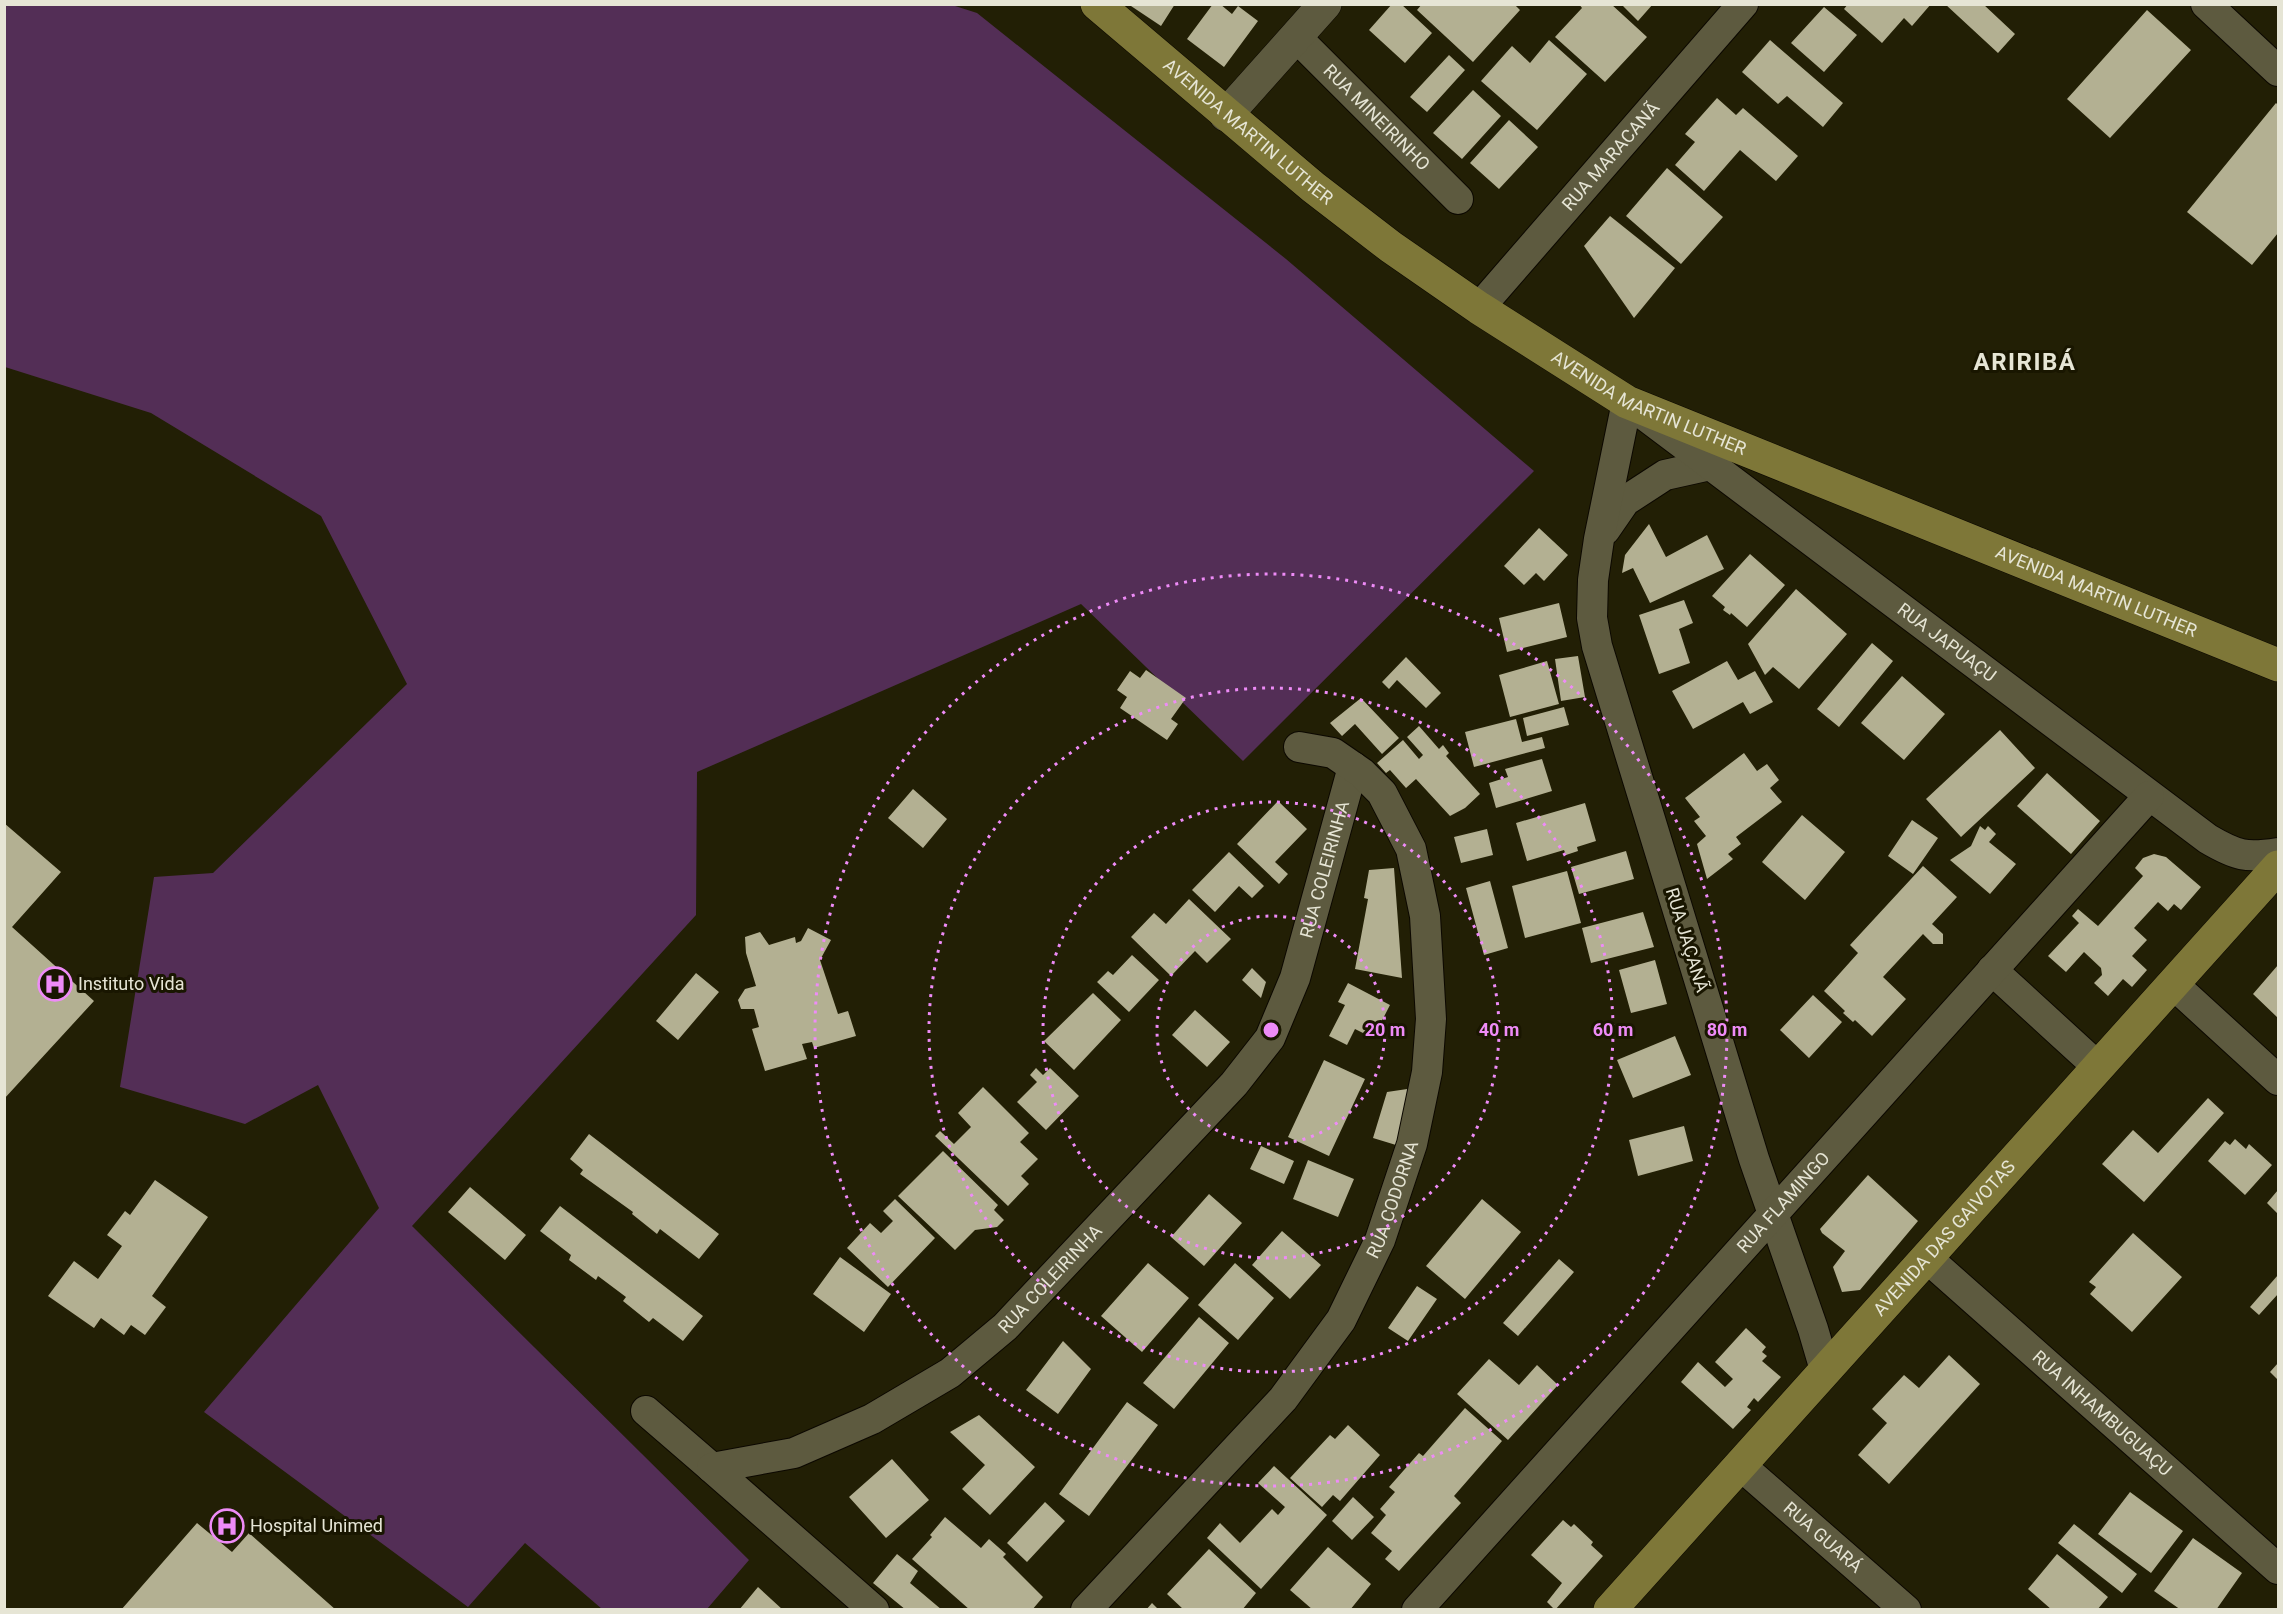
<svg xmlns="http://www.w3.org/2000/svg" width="2283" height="1614" font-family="Roboto,sans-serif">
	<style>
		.green { fill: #532e56 }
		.building { fill: #b3b092 }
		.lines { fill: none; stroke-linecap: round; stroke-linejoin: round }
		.minor-casing { stroke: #0c0800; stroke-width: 32 }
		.tertiary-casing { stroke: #0c0800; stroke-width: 34 }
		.primary-casing { stroke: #0c0800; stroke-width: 34 }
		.minor { stroke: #5d5a3f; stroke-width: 30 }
		.tertiary { stroke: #5d5a3f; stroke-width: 33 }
		.primary { stroke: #7e7738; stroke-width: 33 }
		.ring { fill: none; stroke: #ee8bf7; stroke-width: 3; stroke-dasharray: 3 6 }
		.labels { text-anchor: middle; stroke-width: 6; stroke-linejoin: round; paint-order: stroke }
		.street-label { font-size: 18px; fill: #e6e5d5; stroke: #191600 }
		.poi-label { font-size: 18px; fill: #e6e5d5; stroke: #191600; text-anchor: start }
		.district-label { font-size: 24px; font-weight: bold; letter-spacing: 1.5px; fill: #e6e5d5; stroke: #191600 }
		.centre { fill: #ee8bf7; stroke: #191600; stroke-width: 3 }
		.ring-label { font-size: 18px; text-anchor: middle; font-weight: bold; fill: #ee8bf7; stroke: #191600; stroke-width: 6; stroke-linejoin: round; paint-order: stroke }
	</style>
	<rect width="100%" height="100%" fill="#221f05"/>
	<path class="green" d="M5,5H952L977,13L1286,259L1534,471L1243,761L1081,604L697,772L696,915L412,1226L749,1560L707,1609H602L525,1543L468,1607L204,1412L379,1208L318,1085L245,1124L120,1087L154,877L213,873L407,684L321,516L151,413L5,367Z"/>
	<path class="building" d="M1128,4H1175L1161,26Z
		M1213,4H1220L1232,14L1238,6L1258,21L1224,67L1187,39Z
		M1392,4H1401L1432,33L1405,63L1369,30Z
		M1422,4H1514L1520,10L1473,62L1417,10Z
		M1579,4H1611L1647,37L1605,82L1555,37L1582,8Z
		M1624,4H1653L1638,21L1623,6Z
		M1848,4H1931L1912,26L1904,18L1882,43L1844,9Z
		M1945,4H1983L2015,34L1998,53Z
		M1824,7L1857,35L1824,72L1791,43Z
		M2147,10L2191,50L2110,138L2067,99Z
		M1549,40L1587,74L1537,130L1481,81L1512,46L1530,63Z
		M1770,40L1843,103L1823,127L1787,96L1778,104L1742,72Z
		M1449,55L1465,70L1427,112L1410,97Z
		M1473,90L1501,116L1462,159L1433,133Z
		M1717,98L1736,115L1743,108L1798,156L1776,181L1740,150L1704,191L1675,165L1695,142L1685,134Z
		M2276,103L2278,105V233L2252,265L2187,212Z
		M1509,120L1538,147L1499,189L1470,163Z
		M1667,168L1723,217L1681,264L1626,216Z
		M1610,216L1675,268L1634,318L1584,246Z
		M1649,524L1666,557L1707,535L1724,569L1650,603L1633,568L1622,573L1625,555Z
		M1539,528L1568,555L1544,581L1536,573L1524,585L1504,566Z
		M1750,554L1785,585L1747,627L1731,613L1730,615L1723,610L1725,607L1712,596Z
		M1796,589L1847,634L1799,689L1773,667L1765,675L1748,644Z
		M1684,600L1693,623L1679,629L1690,663L1659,674L1639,615Z
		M1559,603L1567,637L1507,652L1499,618Z
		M1872,643L1893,661L1839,727L1817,709Z
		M1578,656L1585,697L1561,701L1555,659Z
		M1406,657L1441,693L1426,708L1397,680L1389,689L1382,682Z
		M1547,661L1559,704L1510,717L1499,675Z
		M1727,661L1738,680L1755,671L1773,702L1750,714L1743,702L1693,729L1672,691Z
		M1146,670L1186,698L1171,719L1178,724L1167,740L1120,708L1127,697L1117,690L1130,671L1140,678Z
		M1902,676L1945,714L1904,760L1861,723Z
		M1361,698L1399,738L1382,754L1355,724L1342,736L1330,723Z
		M1564,707L1569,725L1527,736L1523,718Z
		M1516,719L1522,742L1542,737L1545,748L1474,767L1465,732Z
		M1419,726L1439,749L1443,745L1449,753L1446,756L1480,794L1465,808L1450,816L1416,779L1406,788L1390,770L1386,773L1377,763L1403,740L1419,759L1423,755L1407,737Z
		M2000,730L2035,768L1961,837L1926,799Z
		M1744,753L1757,771L1767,764L1779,780L1770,788L1782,802L1736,837L1741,844L1728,854L1733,859L1707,879L1697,844L1706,836L1694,821L1700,817L1685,798Z
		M1542,759L1552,791L1496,808L1489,783L1508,777L1505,769Z
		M2047,773L2100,821L2071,854L2017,806Z
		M913,789L947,819L923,848L888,818Z
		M1278,801L1307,829L1275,862L1288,874L1279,884L1237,844Z
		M1585,803L1596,841L1577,847L1578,851L1566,855L1564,850L1527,861L1516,823Z
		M1802,815L1845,852L1805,900L1762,862Z
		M1912,820L1938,838L1913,874L1888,856Z
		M4,823L61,872L12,927L94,1001L4,1099Z
		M1980,826L1985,830L1988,826L1996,834L1989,842L2016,864L1990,894L1950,860L1971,846Z
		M1487,829L1493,855L1461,863L1454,837Z
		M1626,851L1634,879L1579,894L1571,867Z
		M1229,852L1264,886L1252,898L1239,886L1215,912L1192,890Z
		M2154,854L2166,857L2201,887L2181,910L2174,904L2168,911L2158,902L2134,928L2147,940L2132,956L2147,970L2132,987L2123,979L2108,996L2094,983L2102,975L2101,968L2084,952L2066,972L2048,956L2079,923L2072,916L2078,909L2098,926L2143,876L2135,868L2143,858Z
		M1923,866L1957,897L1932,924L1943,934V944H1933L1923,934L1883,977L1906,999L1872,1036L1855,1020L1853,1022L1843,1013L1845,1011L1824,991L1858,953L1850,945Z
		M1394,868L1398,922L1402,978L1355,969L1368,899L1364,898L1369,870Z
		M1567,871L1581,923L1525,938L1512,886Z
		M1490,881L1508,948L1484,955L1466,888Z
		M1189,899L1231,939L1207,963L1195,951L1171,976L1131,937L1154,913L1166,924Z
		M1643,912L1654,947L1591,963L1582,928Z
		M808,928L831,940L820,960L838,1014L848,1011L856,1036L814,1048L812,1042L802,1044L807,1059L765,1071L752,1029L759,1027L754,1009H741L738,1000L745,989L756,986L746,953L745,937L760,932L769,945L795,937L796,943L801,941Z
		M1132,955L1159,980L1129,1012L1097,982L1108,971L1113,975Z
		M1655,960L1667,1004L1631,1013L1619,970Z
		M2278,965V1018L2253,994Z
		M1252,968L1266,982L1261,998L1242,980Z
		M696,973L719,992L678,1040L656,1021Z
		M1348,983L1390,1005L1373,1038L1355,1029L1347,1045L1329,1036L1345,1005L1338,1002Z
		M1093,993L1121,1020L1074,1070L1044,1041Z
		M1813,995L1842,1022L1809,1058L1780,1030Z
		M1195,1010L1230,1042L1207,1067L1172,1035Z
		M1675,1036L1691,1075L1633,1098L1617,1060Z
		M1324,1060L1365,1079L1329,1156L1288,1137Z
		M1036,1068L1043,1075L1050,1068L1079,1096L1046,1130L1017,1102L1037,1082L1030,1075Z
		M983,1087L1029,1133L1020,1142L1038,1159L1021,1176L1029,1184L1008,1206L935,1136L940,1131L954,1144L971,1127L958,1113Z
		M1414,1088L1396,1145L1373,1138L1387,1092Z
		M2208,1098L2224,1113L2144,1202L2102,1164L2133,1130L2158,1153Z
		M1684,1126L1693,1161L1638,1176L1629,1140Z
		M589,1134L719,1234L699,1259L660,1229L657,1234L632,1214L633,1212L580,1174L583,1170L570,1159Z
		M2235,1139L2246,1149L2249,1144L2272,1165L2245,1195L2208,1161L2225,1141L2230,1145Z
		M1261,1146L1294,1161L1284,1184L1250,1169Z
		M943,1151L998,1205L994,1210L1004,1220L997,1227L975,1230L955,1250L898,1196Z
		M1308,1160L1354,1179L1338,1217L1293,1199Z
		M1868,1175L1918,1221L1860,1290L1842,1292L1833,1267L1845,1251L1822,1233L1820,1229Z
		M155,1180L208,1217L152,1296L166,1307L145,1335L131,1325L124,1335L101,1318L94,1328L48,1296L74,1261L98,1279L122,1246L107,1235L125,1211L130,1215Z
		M470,1187L526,1235L505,1260L448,1212Z
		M2278,1190V1214L2267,1203Z
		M1209,1194L1242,1223L1204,1266L1171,1237Z
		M895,1199L935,1238L888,1287L847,1248L870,1223L881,1233L893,1221L883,1211Z
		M1482,1199L1521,1232L1465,1299L1426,1266Z
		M560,1206L703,1316L683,1341L653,1318L649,1322L623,1301L626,1297L598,1276L596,1280L569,1260L571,1255L540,1231Z
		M1282,1231L1321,1265L1290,1299L1252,1265Z
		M2133,1233L2182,1277L2132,1332L2090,1294L2096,1287L2089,1282Z
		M840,1257L891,1294L864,1332L813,1294Z
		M1559,1259L1574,1272L1518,1336L1503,1323Z
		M1148,1263L1189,1298L1142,1352L1101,1316Z
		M1235,1263L1274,1298L1238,1340L1198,1305Z
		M2278,1275V1294L2259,1315L2250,1307Z
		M1417,1286L1437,1299L1408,1341L1388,1328Z
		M1199,1317L1229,1343L1174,1409L1143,1383Z
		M1746,1328L1766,1347L1762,1352L1767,1356L1762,1361L1781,1377L1758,1402L1754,1398L1747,1407L1751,1410L1733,1429L1681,1382L1698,1362L1725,1387L1733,1379L1715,1362Z
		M1063,1341L1091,1369L1058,1414L1026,1390Z
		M1949,1355L1980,1384L1889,1484L1858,1455L1887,1423L1872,1409L1904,1375L1919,1388Z
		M1489,1359L1519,1385L1537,1365L1558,1385L1508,1440L1457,1394Z
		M2278,1363V1380L2270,1372Z
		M1127,1402L1158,1425L1089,1516L1059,1494Z
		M1465,1408L1502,1441L1454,1496L1461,1503L1399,1571L1385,1559L1392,1551L1371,1533L1386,1515L1380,1509L1395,1492L1389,1487L1419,1453L1423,1456Z
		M979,1415L1035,1467L990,1515L962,1489L985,1465L950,1432Z
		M1348,1425L1380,1455L1340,1501L1333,1495L1322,1507L1290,1478L1330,1435L1335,1439Z
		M892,1459L929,1500L886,1538L849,1497Z
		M1274,1466L1327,1515L1261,1589L1207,1538L1220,1523L1240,1543L1272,1509L1278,1515L1285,1507L1258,1483Z
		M2130,1492L2183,1531L2151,1573L2098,1534Z
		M1353,1497L1374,1517L1352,1540L1332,1521Z
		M1045,1502L1065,1521L1027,1562L1007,1543Z
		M945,1517L981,1548L989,1539L1006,1554L1003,1557L1043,1597L1032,1610H970L912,1559L932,1537L930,1535Z
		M1563,1520L1571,1527L1574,1524L1593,1542L1591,1545L1603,1556L1555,1610L1547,1602L1562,1583L1531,1555Z
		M197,1523L232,1552L249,1533L336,1610H121Z
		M2074,1524L2137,1574L2122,1593L2058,1543Z
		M2193,1538L2242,1573L2216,1610H2181L2154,1591Z
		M1328,1547L1371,1584L1350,1610H1313L1290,1590Z
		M1209,1549L1256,1593L1242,1610H1184L1167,1594Z
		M897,1554L918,1571L910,1583L942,1610H906L873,1583Z
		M2057,1554L2108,1597L2097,1610H2052L2028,1589Z
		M758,1587L783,1610H739Z
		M1152,1603L1159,1610H1146Z"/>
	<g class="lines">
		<g class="minor-casing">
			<g id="minor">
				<path d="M2206,4L2278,71"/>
				<path id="s1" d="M1296,37L1458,199"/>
				<path id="s2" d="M1479,308L1743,4"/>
				<path d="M1605,530L1625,501L1665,475L1710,465"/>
				<path d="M1992,970L2098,1067"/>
				<path d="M2173,984L2278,1080"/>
				<path id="s3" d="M1927,1258L2278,1569"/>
				<path id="s4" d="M1825,1370L1813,1329L1754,1159L1597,646L1592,618L1593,580L1599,539L1627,402L2208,839C2237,856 2246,858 2278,853"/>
				<path d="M646,1411L712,1468"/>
				<path id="s5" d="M1740,1465L1906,1610"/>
				<path id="s6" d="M874,1610L712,1468L794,1453L872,1419L950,1373L1005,1327L1234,1084L1270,1038L1295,978L1353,767"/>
				<path id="s7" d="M1086,1610L1283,1399L1341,1320L1380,1240L1412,1144L1427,1072L1431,1019L1425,916L1411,849L1382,793L1362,773L1333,753L1299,747"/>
				<path id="s8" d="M1417,1610L2149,796"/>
			</g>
		</g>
		<g class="tertiary-casing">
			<path id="tertiary" d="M1226,115L1325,4"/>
		</g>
		<g class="primary-casing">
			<g id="primary">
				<path id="s9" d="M1097,4L1313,187L1391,247L1479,308L1627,402L2278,665"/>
				<path id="s10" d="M1610,1610L2278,867"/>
			</g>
		</g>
		<use href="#minor" class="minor"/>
		<use href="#tertiary" class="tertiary"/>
		<use href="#primary" class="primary"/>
	</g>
	<g class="ring">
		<circle cx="1271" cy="1030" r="114"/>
		<circle cx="1271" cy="1030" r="228"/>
		<circle cx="1271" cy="1030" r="342"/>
		<circle cx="1271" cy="1030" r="456"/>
	</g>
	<defs>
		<g id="hospital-ring" transform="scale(1.725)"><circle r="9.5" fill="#191600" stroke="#ee8bf7" stroke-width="1.5"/><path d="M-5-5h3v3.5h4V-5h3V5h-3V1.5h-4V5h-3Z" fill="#ee8bf7"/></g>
	</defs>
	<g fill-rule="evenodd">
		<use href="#hospital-ring" x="55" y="984"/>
		<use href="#hospital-ring" x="227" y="1526"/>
	</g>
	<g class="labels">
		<g class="street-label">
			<text dy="6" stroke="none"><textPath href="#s1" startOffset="114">RUA MINEIRINHO</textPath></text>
			<text dy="6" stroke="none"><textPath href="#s9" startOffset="198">AVENIDA MARTIN LUTHER</textPath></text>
			<text dy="6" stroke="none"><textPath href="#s2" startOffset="201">RUA MARACANÃ</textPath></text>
			<text dy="6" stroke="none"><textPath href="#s9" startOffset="684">AVENIDA MARTIN LUTHER</textPath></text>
			<text dy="6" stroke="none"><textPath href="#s9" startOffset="1170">AVENIDA MARTIN LUTHER</textPath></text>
			<text dy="6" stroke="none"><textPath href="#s4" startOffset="1407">RUA JAPUAÇU</textPath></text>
			<text dy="6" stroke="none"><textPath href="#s6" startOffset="1116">RUA COLEIRINHA</textPath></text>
			<text transform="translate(1687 940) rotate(73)" y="6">RUA JAÇANÃ</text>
			<text dy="6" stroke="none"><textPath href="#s7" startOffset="518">RUA CODORNA</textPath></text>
			<text dy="6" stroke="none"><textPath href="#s8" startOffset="548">RUA FLAMINGO</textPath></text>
			<text dy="6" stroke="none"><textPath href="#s10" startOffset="500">AVENIDA DAS GAIVOTAS</textPath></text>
			<text dy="6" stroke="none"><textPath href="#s6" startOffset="612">RUA COLEIRINHA</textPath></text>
			<text dy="6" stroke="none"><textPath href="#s3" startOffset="234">RUA INHAMBUGUAÇU</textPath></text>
			<text dy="6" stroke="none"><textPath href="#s5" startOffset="110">RUA GUARÁ</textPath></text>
		</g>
		<g class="poi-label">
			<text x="78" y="990">Instituto Vida</text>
			<text x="250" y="1532">Hospital Unimed</text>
		</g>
		<g class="district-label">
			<text x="2025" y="370">ARIRIBÁ</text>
		</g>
	</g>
	<circle cx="1271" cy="1030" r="9" class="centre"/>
	<g class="ring-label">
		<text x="1385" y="1036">20 m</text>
		<text x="1499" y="1036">40 m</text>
		<text x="1613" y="1036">60 m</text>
		<text x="1727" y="1036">80 m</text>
	</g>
	<rect width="2283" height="1614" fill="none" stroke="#e6e5d5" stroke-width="12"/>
</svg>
